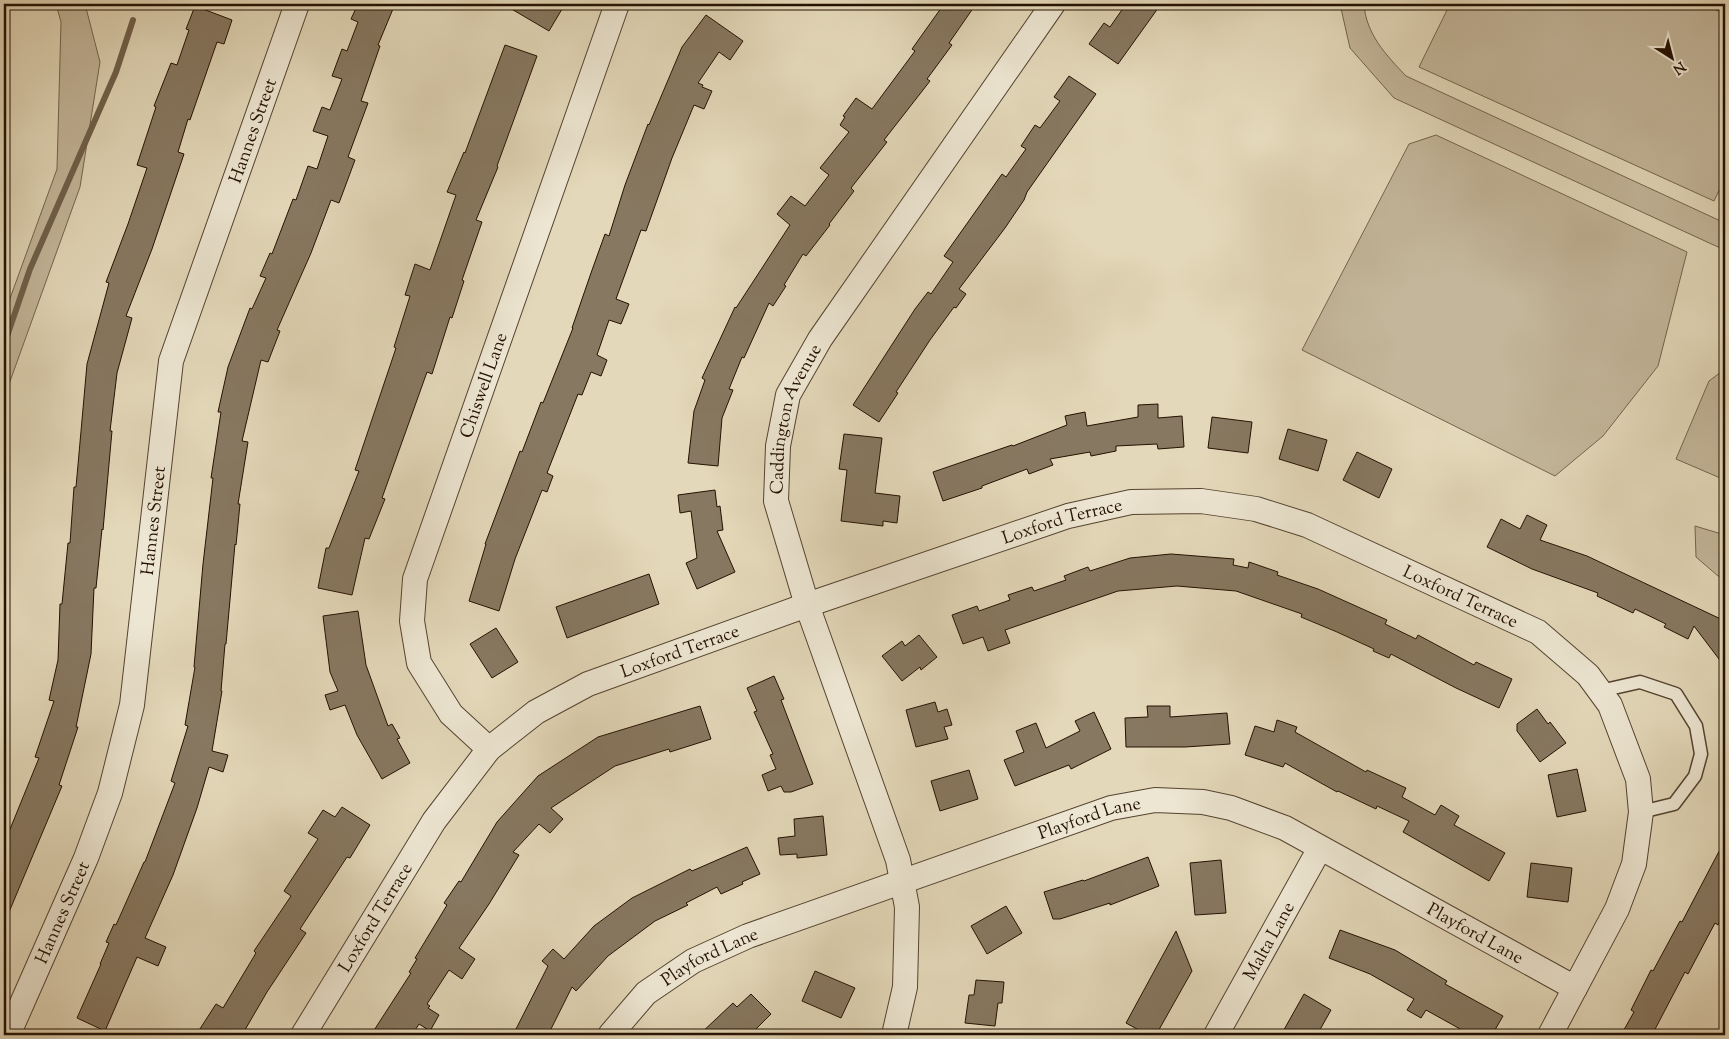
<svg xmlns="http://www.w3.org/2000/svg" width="1729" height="1039" font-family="'Sorts Mill Goudy',serif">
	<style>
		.green { fill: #c3b69a; stroke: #74644e }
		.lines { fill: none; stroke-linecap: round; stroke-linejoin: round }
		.stream { stroke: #70604b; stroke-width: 6 }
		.building { fill: #877861; stroke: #241102 }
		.service-casing { stroke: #544330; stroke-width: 15 }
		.minor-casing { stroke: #544330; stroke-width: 26 }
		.service { stroke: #ede6d2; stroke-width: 12 }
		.minor { stroke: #ede6d2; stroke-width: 24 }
		.labels { text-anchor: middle; stroke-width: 4.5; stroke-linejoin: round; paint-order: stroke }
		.street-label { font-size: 18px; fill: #241102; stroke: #ede6d2 }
	</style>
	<rect width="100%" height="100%" fill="#e3d8b9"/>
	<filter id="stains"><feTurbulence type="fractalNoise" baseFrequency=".004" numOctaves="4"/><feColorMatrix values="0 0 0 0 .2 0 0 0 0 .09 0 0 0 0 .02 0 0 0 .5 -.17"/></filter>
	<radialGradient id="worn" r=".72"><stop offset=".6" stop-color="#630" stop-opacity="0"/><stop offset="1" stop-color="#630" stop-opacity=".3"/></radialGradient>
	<path class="green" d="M56,4H85L100,62L80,187L4,398V315L57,169L61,22Z
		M1340,4H1364C1366,34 1386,55 1406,76L1725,223V248L1718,247L1394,98L1350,48Z
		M1450,4H1703L1725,14V178L1714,201L1419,67Z
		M1436,135L1687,252L1658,366L1603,436L1555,476L1302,350L1409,144Z
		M1725,369V480L1676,459L1709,381Z
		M1695,526L1725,535V582L1696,557Z"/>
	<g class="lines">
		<path class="stream" d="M4,345L30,269L116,72L133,20"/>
	</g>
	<path class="building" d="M358,4H395L378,45L380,46L361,101L368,103L348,157L355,160L339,203L331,200L311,253L277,330L280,331L268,362L261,360L242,441L248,442L238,504H240L236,545L235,544L226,644H225L221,691H222L212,751L228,755L223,772L209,767L197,808L173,875L145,938L166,947L158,966L137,957L105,1031L77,1018L101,964H100L109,943L106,942L114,924L116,925L144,862H145L175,783L171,781L188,726L185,725L195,667H194L203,564L213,478H211L221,412H218L228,367L250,308L252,309L266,278L260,276L270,253L272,254L293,199L296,200L308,166L317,169L328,136L313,131L322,107L330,110L342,79L332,76L342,49L347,51L358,22L351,19Z
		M503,4H565L549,31Z
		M944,4H976L949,43L952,45L927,79L930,81L884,140L887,142L851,188L854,191L829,224L830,225L806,256L803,254L784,285L786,286L773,306L769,303L744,358L742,357L729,389L733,390L722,418L718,466L688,463L694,411L705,380L702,378L735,307L736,308L790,225L777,214L791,196L805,206L829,175L820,168L849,132L840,125L845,117L843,116L856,98L872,109L915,51L912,49Z
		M1126,4H1161L1118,64L1089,44L1104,23L1110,27Z
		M195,6L232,20L224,44L217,42L190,120L188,119L178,152L184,154L152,249L126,316L132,318L117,373L110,431H112L103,530L102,529L96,588H94L91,654L76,727H78L59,785L62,786L4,924V844L39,758L35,757L54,701L49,700L58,660L60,604H62L68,543H70L74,487H76L87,364L109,283L106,282L128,224L147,168L137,165L156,107L154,106L171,63L177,65L189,30L186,29Z
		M706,15L743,41L730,60L719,52L698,83L703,85L702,87L712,91L704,109L694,105L672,158L646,231L641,230L616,299L629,304L621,324L609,320L597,355L607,360L601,376L591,372L582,395L578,394L547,473L553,476L547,492L542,490L515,559L499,611L469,601L486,544H485L520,451L522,452L541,402L543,403L573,328H572L591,273L605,234L609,236L625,185L648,124L649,125L682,47Z
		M505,45L537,56L497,166L498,167L476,220L482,222L462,280L464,281L452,318L450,317L432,374L427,372L382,498L385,499L369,539L365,538L352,595L318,588L326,548H329L359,471L355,470L396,348L394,347L410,296L405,295L415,264L430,270L456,195L447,192L464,152L465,153Z
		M1069,76L1096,94L1027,192L1024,200L1005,228L959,289L966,294L956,308L954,307L930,340L896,392L898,393L879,422L853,405L915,309L928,292L931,294L953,262L944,256L1002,174L1006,177L1026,149L1021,146L1035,125L1040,128L1060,101L1054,97Z
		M1158,404V418L1182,416L1184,447L1158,449L1157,444L1116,446V451L1091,456L1090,452L1050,459L1053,465L1029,474L1027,469L982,486V488L943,501L933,472L1012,445L1013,446L1067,425L1065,416L1085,412L1087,426L1138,417V405Z
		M1212,417L1252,422L1248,453L1208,448Z
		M1288,429L1327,440L1318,471L1279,459Z
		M844,434L882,438L875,493L900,496L897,523L883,521V526L841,521L847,470L839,469Z
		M1357,452L1392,469L1379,498L1343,480Z
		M715,490L717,507L720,506L723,530L717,531L735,572L697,589L686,563L697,558L691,511L680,513L678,495Z
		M1527,515L1547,525L1540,540L1587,556L1725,621V667L1694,626L1688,639L1664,627L1666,624L1635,609L1633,613L1597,596L1598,593L1532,569L1487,547L1501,519L1520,529Z
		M1171,554L1234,559L1233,565L1248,568L1249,562L1278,572L1277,575L1318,589L1387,620L1385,624L1416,639L1418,635L1474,665L1476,662L1512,679L1499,708L1456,688L1391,654L1389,658L1373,651L1374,649L1337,632L1301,617L1302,614L1236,591L1177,586L1118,591L1005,630L1010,643L988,651L983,637L963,644L952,615L977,606L979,611L1010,600L1008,595L1032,587L1034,591L1066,580L1064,576L1088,567L1090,571L1130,558Z
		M649,574L659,604L567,638L556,607Z
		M358,611L366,665L388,726L392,724L400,738L397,739L410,763L382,779L357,735L345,705L330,710L325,695L338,691L330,672L323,616Z
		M496,628L518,662L492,678L470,644Z
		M919,635L937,657L921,670L920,667L902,681L882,656L902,641L905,646Z
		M774,676L784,699L781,700L813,784L791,792H784L781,786L768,791L762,775L776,769L770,755L773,754L754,712L757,711L747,688Z
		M935,702L938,712L947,709L952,725L944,727L948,739L916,747L906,710Z
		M700,706L711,739L670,752L669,749L615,766L551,808L563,819L550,833L539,824L513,852L519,855L489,904L459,948L475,959L462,979L449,970L427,1004L430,1006L428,1008L439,1015L430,1031L419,1024L412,1035H371L411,973L409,972L417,959L415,958L447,905L444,903L459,881L461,882L497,822L538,776L598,737Z
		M1147,706H1170V717L1227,713L1230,744L1185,747H1126L1125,718L1148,717Z
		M1537,709L1548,724L1550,722L1566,743L1540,762L1517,731V724Z
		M1094,712L1111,749L1071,769L1069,765L1015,786L1004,760L1024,752L1016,731L1036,723L1046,748L1080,731L1075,721Z
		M1277,720L1297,727L1295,732L1366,772L1367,770L1406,788L1402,797L1435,815L1441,805L1459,816L1454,825L1505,853L1489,881L1403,832L1409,821L1377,806L1376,809L1338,791L1337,792L1285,763L1283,767L1245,755L1255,726L1274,732Z
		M1577,769L1586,811L1557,817L1548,775Z
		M969,770L978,799L940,811L931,781Z
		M342,807L370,825L350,858L347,857L300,929L306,933L267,992L242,1035H196L216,1004L223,1008L256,953L254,951L291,896L284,891L318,839L308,833L323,810L335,817Z
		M823,816L827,855L797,858V854L780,855L778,838L795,836L794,819Z
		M1725,840V911L1718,925L1715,923L1688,974L1685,972L1652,1035H1621L1634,1012L1631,1010L1651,970L1653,971L1680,921L1682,922Z
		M747,847L760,874L742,882L743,884L721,894L717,887L686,903L688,905L655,921L608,956L576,991L572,987L548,1035H528L516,1029L548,966L542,961L553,949L564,959L594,926L632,898L690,869L692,871Z
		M1148,857L1159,886L1110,905V903L1060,919H1053L1044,892L1083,880L1084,881Z
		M1221,860L1226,913L1195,915L1190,863Z
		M1531,863L1572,868L1568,902L1527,897Z
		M1006,906L1022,933L987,954L971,926Z
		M1340,930L1395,950L1447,981L1445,984L1503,1016L1492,1035H1471L1426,1010L1421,1018L1407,1010L1414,999L1370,974L1329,958Z
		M1176,931L1192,971L1156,1035H1148L1126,1023Z
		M815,971L855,988L841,1018L802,1001Z
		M976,980L1004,982L1002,1003H998L995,1026L965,1023L969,995H974Z
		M751,994L771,1014L750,1035H699L733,1003L737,1007Z
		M1304,994L1331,1010L1317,1035H1281Z"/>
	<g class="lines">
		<g class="service-casing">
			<path id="service" d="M1600,691L1640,682L1676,694L1696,726L1701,754L1695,776L1674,804L1641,812"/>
		</g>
		<g class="minor-casing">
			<g id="minor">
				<path id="s1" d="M489,749L451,714L419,663L412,621L415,579L617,4"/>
				<path id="s2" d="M8,1035L86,858L110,793L132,705L171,361L297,4"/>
				<path id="s3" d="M303,1035L434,821L489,749L536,712L588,684L807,605L1068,516L1131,502L1201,501L1256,509L1307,525L1538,632L1588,675L1610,705L1638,779L1641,812L1634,864L1617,909L1550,1035"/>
				<path id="s4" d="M610,1035L646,993L693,961L748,936L1111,808L1155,800L1203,802L1231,808L1285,828L1575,988"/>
				<path id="s5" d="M894,1035L905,987L907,907L898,860L807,605L776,501L778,446L788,395L820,339L1053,4"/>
				<path id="s6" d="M1216,1035L1320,848"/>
			</g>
		</g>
		<use href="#service" class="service"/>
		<use href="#minor" class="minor"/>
	</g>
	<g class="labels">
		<g class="street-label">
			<text dy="6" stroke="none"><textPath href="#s2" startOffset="944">Hannes Street</textPath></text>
			<text dy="6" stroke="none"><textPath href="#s1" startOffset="402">Chiswell Lane</textPath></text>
			<text dy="6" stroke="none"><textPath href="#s5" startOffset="642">Caddington Avenue</textPath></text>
			<text dy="6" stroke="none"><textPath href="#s2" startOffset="539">Hannes Street</textPath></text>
			<text dy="6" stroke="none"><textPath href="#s3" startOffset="962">Loxford Terrace</textPath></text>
			<text dy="6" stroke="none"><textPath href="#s3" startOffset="1382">Loxford Terrace</textPath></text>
			<text dy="6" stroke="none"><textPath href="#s3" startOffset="558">Loxford Terrace</textPath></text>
			<text dy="6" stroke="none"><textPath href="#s4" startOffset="534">Playford Lane</textPath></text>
			<text dy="6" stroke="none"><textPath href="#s2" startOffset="134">Hannes Street</textPath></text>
			<text dy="6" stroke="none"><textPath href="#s3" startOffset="138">Loxford Terrace</textPath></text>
			<text dy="6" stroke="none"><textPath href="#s4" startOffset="954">Playford Lane</textPath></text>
			<text dy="6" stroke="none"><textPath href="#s6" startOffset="108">Malta Lane</textPath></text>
			<text dy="6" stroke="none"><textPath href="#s4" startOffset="129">Playford Lane</textPath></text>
		</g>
	</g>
	<rect width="1729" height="1039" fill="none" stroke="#e3d8b9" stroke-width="20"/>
	<rect x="5" y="5" width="1719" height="1029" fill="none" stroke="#241102" stroke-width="2.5"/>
	<rect x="10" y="10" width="1709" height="1019" fill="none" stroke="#241102"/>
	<g transform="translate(1672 58) rotate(144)" stroke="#ede6d2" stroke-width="4" paint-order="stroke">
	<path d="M0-4L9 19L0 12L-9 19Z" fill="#241102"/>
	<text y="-8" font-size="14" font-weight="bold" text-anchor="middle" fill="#241102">N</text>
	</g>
	<rect width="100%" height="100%" filter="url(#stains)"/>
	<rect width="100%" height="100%" fill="url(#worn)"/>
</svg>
